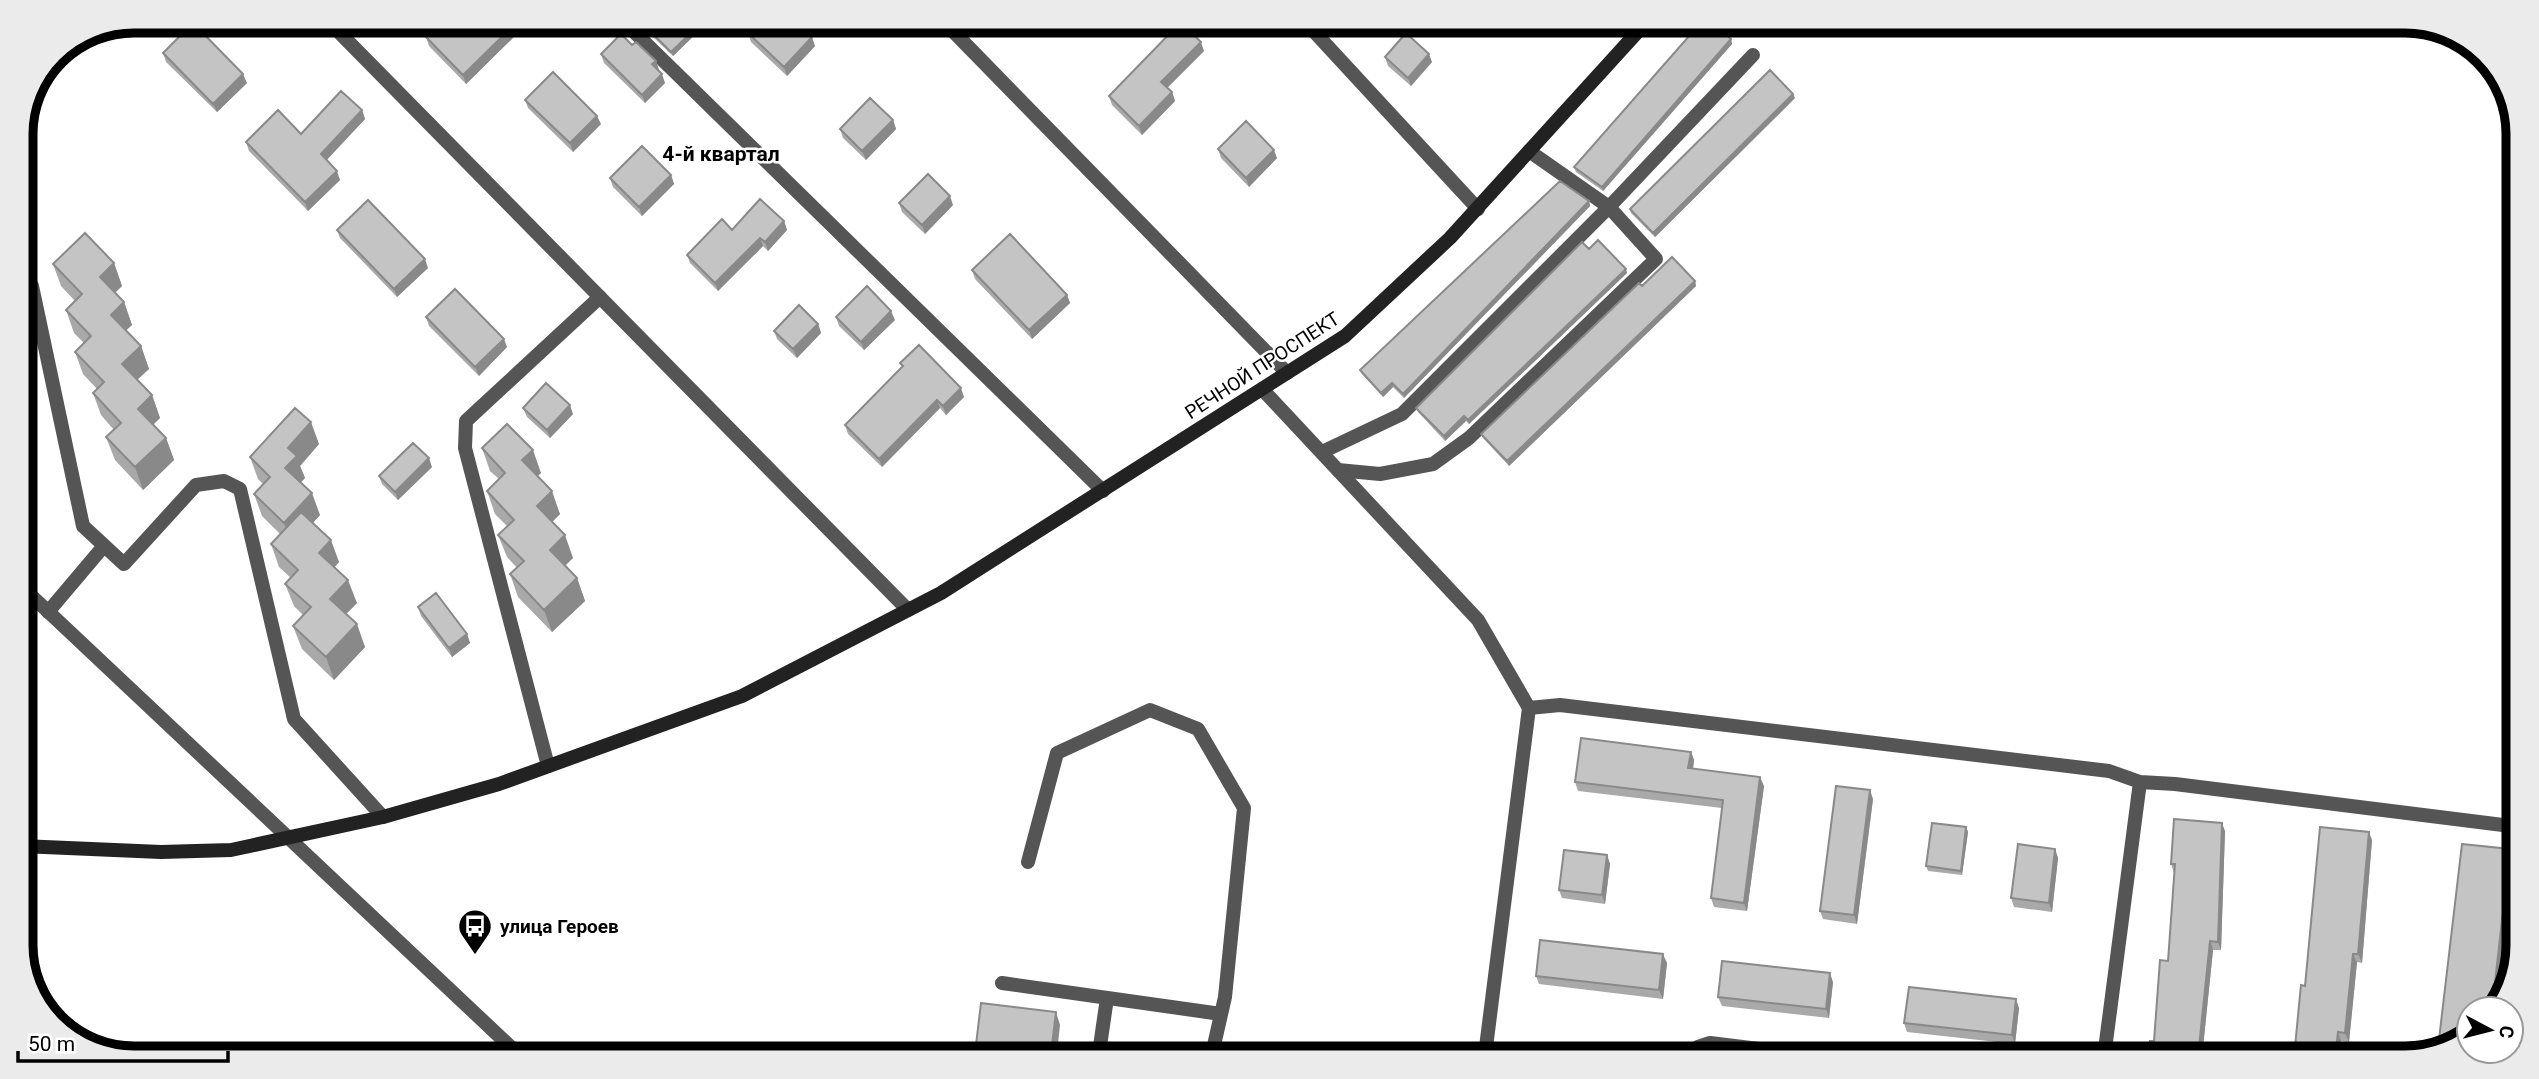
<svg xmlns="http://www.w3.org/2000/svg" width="2539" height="1079" font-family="Roboto,sans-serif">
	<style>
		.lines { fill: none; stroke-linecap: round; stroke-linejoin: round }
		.lane { stroke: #555; stroke-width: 14 }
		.street { stroke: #555; stroke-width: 14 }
		.secondary { stroke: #222; stroke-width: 14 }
		.wall { fill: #a9a9a9 }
		.shaded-wall { fill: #898989 }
		.building { fill: #c4c4c4; stroke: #898989; stroke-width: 2 }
		.labels { text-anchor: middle; stroke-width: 5; stroke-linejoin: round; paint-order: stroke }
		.street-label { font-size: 19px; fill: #000; stroke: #fff }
		.poi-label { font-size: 19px; font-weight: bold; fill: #000; stroke: #fff; text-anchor: start }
		.neighbourhood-label { font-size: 21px; font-weight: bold; fill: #000; stroke: #fff }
		.rim { fill: none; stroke: #000; stroke-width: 9 }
	</style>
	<rect width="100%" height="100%" fill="#fff"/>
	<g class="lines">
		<path class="lane" d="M625,23L1103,491
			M1308,25L1478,209
			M21,287L32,286L83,526L124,564L196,485L224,481L240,489L294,719L383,817
			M1322,452L1402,414L1609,207L1753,55
			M1338,470L1380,474L1433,464L1469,438L1656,259L1609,207L1529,151
			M48,612L103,547
			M548,766L465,448L466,421L600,297
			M1028,862L1057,753L1150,710L1198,729L1244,808L1225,997L1212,1054
			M1002,983L1221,1014
			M1099,1053L1107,998
			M1691,1055L1698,1047L1710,1043L1818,1056"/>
		<path class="street" d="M329,22L908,610
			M946,24L1287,373
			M1262,389L1478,620L1529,708
			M21,586L515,1051
			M1485,1055L1529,708L1560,705L2109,771L2140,782L2175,784L2511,826
			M2104,1057L2140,782"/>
		<path class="secondary" d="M21,846L161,852L231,850L383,817L499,784L742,696L941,593L1345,336L1450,238L1642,27"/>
	</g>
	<path class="wall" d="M535,22L521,36L518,33L466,84L429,46L426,37Z
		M701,23L703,27L673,56L653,37L651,32Z
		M1088,24L1105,25L1097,33Z
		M748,33L815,46L787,76L751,42Z
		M1731,39L1732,44L1603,191L1576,172L1574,167Z
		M632,45L656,61L659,70H658L665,83L645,103L604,63L601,54Z
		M1204,51L1167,88L1172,92L1175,101L1142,135L1112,105L1109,96Z
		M163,53L247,83L217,112L166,62Z
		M1385,57L1432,62L1411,86L1388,66Z
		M1795,98L1655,237L1631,213L1630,209Z
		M525,100L601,124L573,152L528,108Z
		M362,110L365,119L326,160L340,180L308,211L249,151L246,142L301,134Z
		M893,120L896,129L866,160L843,138L840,129Z
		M1218,149L1277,158L1249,187L1221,158Z
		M671,175L674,184L642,216L613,187L610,178Z
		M1589,201L1590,206L1404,398L1393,387L1383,397L1362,374L1360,370Z
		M899,203L953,205L925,234L902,212Z
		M784,221L787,230L768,251L763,246L718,291L690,263L687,255L732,230Z
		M337,230L428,268L397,297L340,238Z
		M1589,249L1627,273L1469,424L1466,421L1445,441L1418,412L1416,408Z
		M114,263L122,286L115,293L124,302L132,325L126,330L141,346L149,369L137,380L152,395L160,418L153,425L166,438L174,460L143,490L115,460L106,437L114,430L101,415L93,393L97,389L83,374L75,352L84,343L74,333L66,310L75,301L61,286L53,264Z
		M972,270L1067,295L1070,303L1032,339L975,279Z
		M1695,281L1696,286L1509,466L1483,438L1481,434L1642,286Z
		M426,317L507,347L479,376L429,326Z
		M836,317L895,320L864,350L839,326Z
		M818,324L821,333L797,358L777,339L774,331Z
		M900,363L964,397L946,415L940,408L882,467L848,434L845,425L902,367Z
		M523,408L573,414L550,438L527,417Z
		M319,444L300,466L305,478L301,482L320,515L313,523L339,562L335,567L357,603L346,614L365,647L334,680L302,649L293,626L303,615L294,606L285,584L291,578L279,567L271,544L280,534L262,516L254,494L263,484L258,479L250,457Z
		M482,448L541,473L537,476L560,514L552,522L573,558L565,566L577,578L585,601L552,632L518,597L510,574L517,568L507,557L498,535L507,526L495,514L487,491L499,479L490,471Z
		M432,467L398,500L382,484L379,476Z
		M418,607L467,634L470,643L452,657L421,616Z
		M1691,752L1694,760L1693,769L1764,786L1747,911L1714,907L1711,898L1722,808L1578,791L1575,782Z
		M1873,799L1857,924L1823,919L1820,911Z
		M1966,827L1968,832L1962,875L1928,871L1926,866Z
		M2225,831L2221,950H2213L2202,1057H2149L2154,1041L2168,961L2174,873L2171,864Z
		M2372,840L2362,963L2357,962L2349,1042L2341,1041L2339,1058H2286L2294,1057L2305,986Z
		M2055,849L2058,858L2052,912L2014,907L2011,898Z
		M1607,855L1610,864L1605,904L1562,898L1559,890Z
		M1667,963L1663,999L1539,984L1536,976Z
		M1833,982L1829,1018L1722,1006L1718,997Z
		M2019,1008L2015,1044L1907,1032L1904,1023Z"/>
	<path class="shaded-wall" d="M523,22H535L521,36L518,27Z
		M701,23L703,27L673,56L671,52Z
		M515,24L518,33L466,84L463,75Z
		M1093,25H1105L1097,33Z
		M812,37L815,46L787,76L784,67Z
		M1731,39L1732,44L1603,191L1602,187Z
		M1201,42L1204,51L1164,91L1161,82Z
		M1429,54L1432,62L1411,86L1408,78Z
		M656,61L659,70L655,73L652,64Z
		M243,74L247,83L217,112L213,104Z
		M662,74L665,83L645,103L642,95Z
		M1172,92L1175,101L1142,135L1139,126Z
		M1793,94L1795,98L1655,237L1653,233Z
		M362,110L365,119L324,163L321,154Z
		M597,116L601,124L573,152L570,143Z
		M893,120L896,129L866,160L862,151Z
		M1274,150L1277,158L1249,187L1246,178Z
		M337,171L340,180L308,211L305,202Z
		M671,175L674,184L642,216L639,207Z
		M950,196L953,205L925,234L922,225Z
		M1589,201L1590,206L1404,398L1403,394Z
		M784,221L787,230L768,251L765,242Z
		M760,238L763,246L718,291L715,283Z
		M425,259L428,268L397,297L394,289Z
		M114,263L122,286L108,299L100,277Z
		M1626,269L1627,273L1469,424L1468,420Z
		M1695,281L1696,286L1509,466L1507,461Z
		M1067,295L1070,303L1032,339L1029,330Z
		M124,302L132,325L119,337L111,315Z
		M891,311L895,320L864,350L861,342Z
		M818,324L821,333L797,358L793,349Z
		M504,339L507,347L479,376L475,367Z
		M141,346L149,369L130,386L122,364Z
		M1392,383L1393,387L1383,397L1381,393Z
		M961,388L964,397L946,415L943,406Z
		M152,395L160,418L146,431L138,409Z
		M937,400L940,408L882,467L879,459Z
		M570,405L573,414L550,438L547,430Z
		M1464,416L1466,421L1445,441L1444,436Z
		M311,422L319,444L300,466L305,478L293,490L285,468L288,448Z
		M166,438L174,460L143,490L135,467Z
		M533,450L541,473L530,483L522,460Z
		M429,458L432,467L398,500L395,492Z
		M552,491L560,514L545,529L537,506Z
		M312,493L320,515L292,545L284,523Z
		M565,535L573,558L558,572L550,550Z
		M331,540L339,562L327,575L319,553Z
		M577,578L585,601L552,632L544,610Z
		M348,580L357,603L338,622L330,599Z
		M357,624L365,647L334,680L326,657Z
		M467,634L470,643L452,657L449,648Z
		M1691,752L1694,760L1692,777L1688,768Z
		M1760,777L1764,786L1747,911L1744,903Z
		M1870,790L1873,799L1857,924L1854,915Z
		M2222,823L2225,831L2221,950L2218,942Z
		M1966,827L1968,832L1962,875L1961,871Z
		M2369,832L2372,840L2362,963L2358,954Z
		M2055,849L2058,858L2052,912L2049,903Z
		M2510,849V884L2496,1004L2492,1009Z
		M1607,855L1610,864L1605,904L1602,895Z
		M2210,941L2213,950L2202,1057H2198Z
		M1663,954L1667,963L1663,999L1659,990Z
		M2353,954L2357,962L2349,1042L2345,1033Z
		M1830,973L1833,982L1829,1018L1826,1009Z
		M2016,999L2019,1008L2015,1044L2012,1035Z
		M1056,1012L1060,1025L1057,1053H1051Z
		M2338,1032L2341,1041L2339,1058H2335Z"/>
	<path class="building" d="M441,22H523L518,27L515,24L463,75L426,37Z
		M193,23L243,74L213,104L163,53Z
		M661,23H701L671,52L651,32Z
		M758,23H798L812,37L784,67L748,33Z
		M1178,25H1183L1201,42L1161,82L1172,92L1139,126L1109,96Z
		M1697,27H1717L1731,39L1602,187L1574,167Z
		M1406,33L1429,54L1408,78L1385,57Z
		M621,34L632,45L636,42L656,61L652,64L662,74L642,95L601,54Z
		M1770,70L1793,94L1653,233L1630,209Z
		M553,72L597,116L570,143L525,100Z
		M341,91L362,110L321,154L337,171L305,202L246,142L278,110L301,134Z
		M870,98L893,120L862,151L840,129Z
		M1246,121L1274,150L1246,178L1218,149Z
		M642,146L671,175L639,207L610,178Z
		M928,174L950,196L922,225L899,203Z
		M1560,181L1589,201L1403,394L1392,383L1381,393L1360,370Z
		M760,199L784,221L765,242L760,238L715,283L687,255L722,219L732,230Z
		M368,200L425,259L394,289L337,230Z
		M85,233L114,263L100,277L124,302L111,315L141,346L122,364L152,395L138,409L166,438L135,467L106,437L121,423L93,393L104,382L75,352L91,336L66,310L82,294L53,264Z
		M1010,234L1067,295L1029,330L972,270Z
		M1598,240L1626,269L1468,420L1464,416L1444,436L1416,408L1582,242L1589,249Z
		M1672,257L1695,281L1507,461L1481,434L1639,283L1642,286Z
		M867,286L891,311L861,342L836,317Z
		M455,289L504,339L475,367L426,317Z
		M799,305L818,324L793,349L774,331Z
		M919,345L961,388L943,406L937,400L879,459L845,425L903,366L900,363Z
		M546,383L570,405L547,430L523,408Z
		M295,408L311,422L288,448L297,456L285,468L312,493L284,523L254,494L270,477L250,457Z
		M507,424L533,450L522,460L552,491L537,506L565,535L550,550L577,578L544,610L510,574L524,561L498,535L514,520L487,491L505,473L482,448Z
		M413,443L429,458L395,492L379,476Z
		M301,512L331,540L319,553L348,580L330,599L357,624L326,657L293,626L311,607L285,584L298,570L271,544Z
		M436,593L467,634L449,648L418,607Z
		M1581,738L1691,752L1688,768L1760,777L1744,903L1711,898L1723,800L1575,782Z
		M1836,786L1870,790L1854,915L1820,911Z
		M2174,819L2222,823L2218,942L2210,941L2198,1057H2149L2150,1041H2154L2160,960L2168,961L2175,864H2171Z
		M1932,823L1966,827L1961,871L1926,866Z
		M2320,827L2369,832L2358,954H2353L2345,1033L2338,1032L2335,1058H2286V1056L2294,1057L2301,985L2305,986Z
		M2018,844L2055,849L2049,903L2011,898Z
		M2462,844L2510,849L2492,1009H2469V1037L2468,1039L2438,1048Z
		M1564,850L1607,855L1602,895L1559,890Z
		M1540,940L1663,954L1659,990L1536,976Z
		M1722,961L1830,973L1826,1009L1718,997Z
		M1909,987L2016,999L2012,1035L1904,1023Z
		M981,1003L1056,1012L1051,1053H975Z
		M1527,1053L1546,1055H1527Z"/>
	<defs>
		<g id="bus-pin" transform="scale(1.75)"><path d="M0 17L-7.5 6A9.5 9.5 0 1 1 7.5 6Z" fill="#000" stroke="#fff"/><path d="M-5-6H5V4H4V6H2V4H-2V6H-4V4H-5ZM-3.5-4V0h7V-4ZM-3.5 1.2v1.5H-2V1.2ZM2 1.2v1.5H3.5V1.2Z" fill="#fff"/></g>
	</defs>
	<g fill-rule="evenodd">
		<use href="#bus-pin" x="475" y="926"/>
	</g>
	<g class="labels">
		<g class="street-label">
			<text transform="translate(1262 365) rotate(-33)" y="7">РЕЧНОЙ ПРОСПЕКТ</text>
		</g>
		<g class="poi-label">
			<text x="500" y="933">улица Героев</text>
		</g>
		<g class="neighbourhood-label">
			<text x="721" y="161">4-й квартал</text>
		</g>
	</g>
	<path d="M0 0H2539V1079H0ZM134 33H2405A101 101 0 0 1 2506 134V945A101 101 0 0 1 2405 1046H134A101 101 0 0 1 33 945V134A101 101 0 0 1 134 33Z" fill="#ebebeb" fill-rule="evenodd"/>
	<path class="rim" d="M134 33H2405A101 101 0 0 1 2506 134V945A101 101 0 0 1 2405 1046H134A101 101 0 0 1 33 945V134A101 101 0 0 1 134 33Z"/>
	<g transform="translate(2490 1030) rotate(97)"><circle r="33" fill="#ffffff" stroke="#999999" stroke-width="2"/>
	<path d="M0-5L12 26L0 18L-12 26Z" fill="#000000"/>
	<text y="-10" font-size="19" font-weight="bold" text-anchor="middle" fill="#000000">С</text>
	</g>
	<path d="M18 1051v10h210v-10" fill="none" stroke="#000000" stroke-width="3.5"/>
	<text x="28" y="1051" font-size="21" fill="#000000" stroke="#ffffff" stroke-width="5" paint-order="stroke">50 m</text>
</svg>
